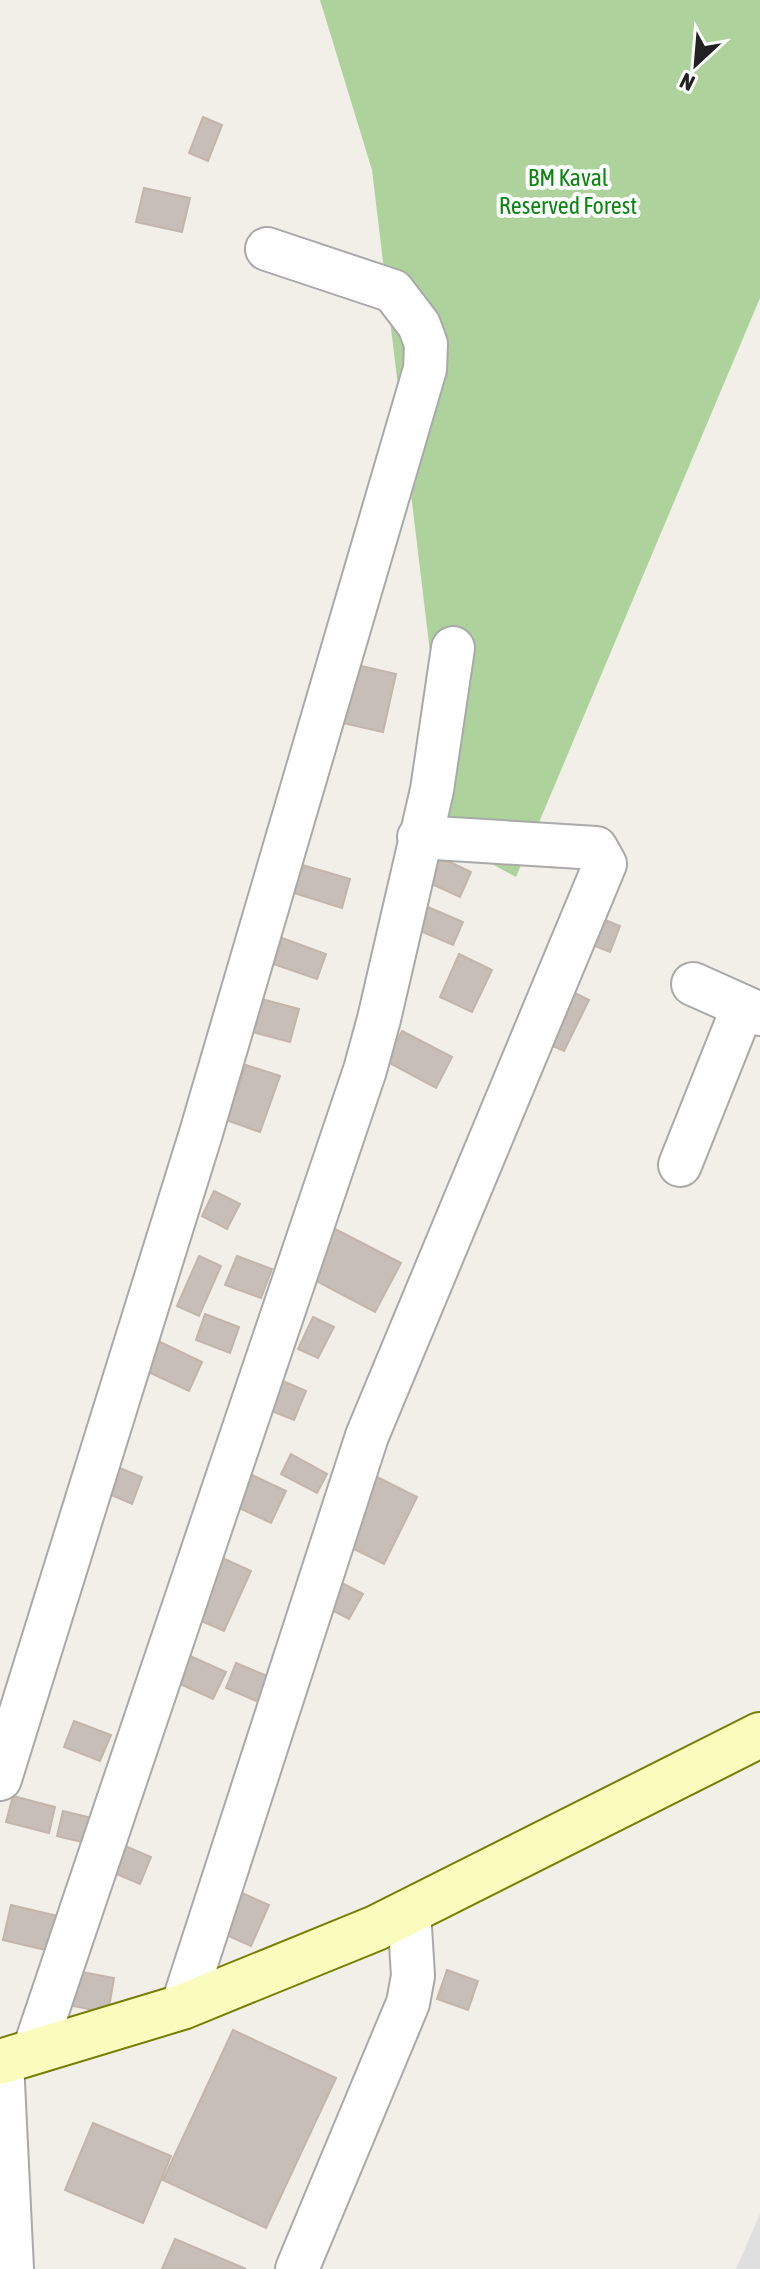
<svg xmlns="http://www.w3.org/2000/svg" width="760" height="2269" font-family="'Asap Condensed',sans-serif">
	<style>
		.residential { fill: #e0dfdf }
		.forest { fill: #aed29c }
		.building { fill: #c7beb7; stroke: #c4b5aa; stroke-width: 2 }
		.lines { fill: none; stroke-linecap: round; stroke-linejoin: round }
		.street-casing { stroke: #a9a9a9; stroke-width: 46 }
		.secondary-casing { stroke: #757f02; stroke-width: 48 }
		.street { stroke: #fff; stroke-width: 42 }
		.secondary { stroke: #fafcbd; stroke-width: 44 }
		.labels { text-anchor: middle; stroke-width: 8; stroke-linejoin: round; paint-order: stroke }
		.park-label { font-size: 24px; fill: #098710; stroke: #fff }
	</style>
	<rect width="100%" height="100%" fill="#f2eee8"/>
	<path class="residential" d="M760,2214V2269H736Z"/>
	<path class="forest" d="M320,0H760V298L516,877L453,843L372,170Z"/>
	<path class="building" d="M203,117L222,125L208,161L189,153Z
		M144,188L190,198L182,232L136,222Z
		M357,665L396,674L383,732L343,723Z
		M437,856L471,872L460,897L425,881Z
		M299,864L350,879L342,908L291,892Z
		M428,907L463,922L453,945L418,930Z
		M598,917L620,926L610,952L587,943Z
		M282,938L326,954L317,979L273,964Z
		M459,954L492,970L472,1012L440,997Z
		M563,987L589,1000L564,1051L537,1039Z
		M254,997L299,1009L290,1042L245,1030Z
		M402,1031L452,1057L436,1088L386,1061Z
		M246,1065L280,1076L260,1132L226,1120Z
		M214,1191L240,1204L227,1229L202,1216Z
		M335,1229L401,1263L375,1312L309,1277Z
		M199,1256L221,1266L199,1316L177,1306Z
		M237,1256L272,1269L261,1298L225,1285Z
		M205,1314L239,1327L230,1353L196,1340Z
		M313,1317L334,1327L318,1358L298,1349Z
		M156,1340L202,1362L189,1391L142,1369Z
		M276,1378L306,1391L294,1420L264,1408Z
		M291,1454L327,1474L317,1493L281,1474Z
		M112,1465L142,1477L132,1504L102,1491Z
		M248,1473L286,1491L271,1523L233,1505Z
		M375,1476L417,1497L384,1564L342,1543Z
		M218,1556L251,1571L224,1631L190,1616Z
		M338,1581L363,1594L349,1619L324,1606Z
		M181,1652L226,1672L213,1699L169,1679Z
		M236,1663L272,1678L261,1703L226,1688Z
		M74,1721L111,1735L100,1761L64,1747Z
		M13,1796L55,1807L49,1833L6,1822Z
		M63,1811L100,1820L94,1845L57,1836Z
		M111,1840L151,1857L140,1884L100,1867Z
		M242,1893L269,1905L251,1946L224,1934Z
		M11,1905L62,1917L54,1952L3,1940Z
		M71,1970L114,1978L108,2013L64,2004Z
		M447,1970L478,1981L468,2010L437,1999Z
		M233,2030L336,2078L266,2228L163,2180Z
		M93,2123L171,2156L143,2223L65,2190Z
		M175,2239L246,2269H162Z"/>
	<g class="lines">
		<g class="street-casing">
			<path id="street" d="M693,984L760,1014
				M680,1165L743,1007
				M0,1779L201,1133L425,369L426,344L419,325L393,291L267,249
				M182,2007L367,1436L605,864L596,848L419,837
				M34,2050L365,1070L379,1019L432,790L453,648
				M2,2062L12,2269
				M297,2269L408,2003L413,1976L409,1911"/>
		</g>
		<g class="secondary-casing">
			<path id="secondary" d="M0,2062L182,2007L376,1928L760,1735"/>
		</g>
		<use href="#street" class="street"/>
		<use href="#secondary" class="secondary"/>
	</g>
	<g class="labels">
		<g class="park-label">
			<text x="568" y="186">BM Kaval<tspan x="568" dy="28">Reserved Forest</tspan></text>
		</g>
	</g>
	<g transform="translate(696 64) rotate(206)" stroke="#ffffff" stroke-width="6" paint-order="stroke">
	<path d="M0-6L14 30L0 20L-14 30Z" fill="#222222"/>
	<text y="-12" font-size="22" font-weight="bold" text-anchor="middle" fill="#222222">N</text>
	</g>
</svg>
